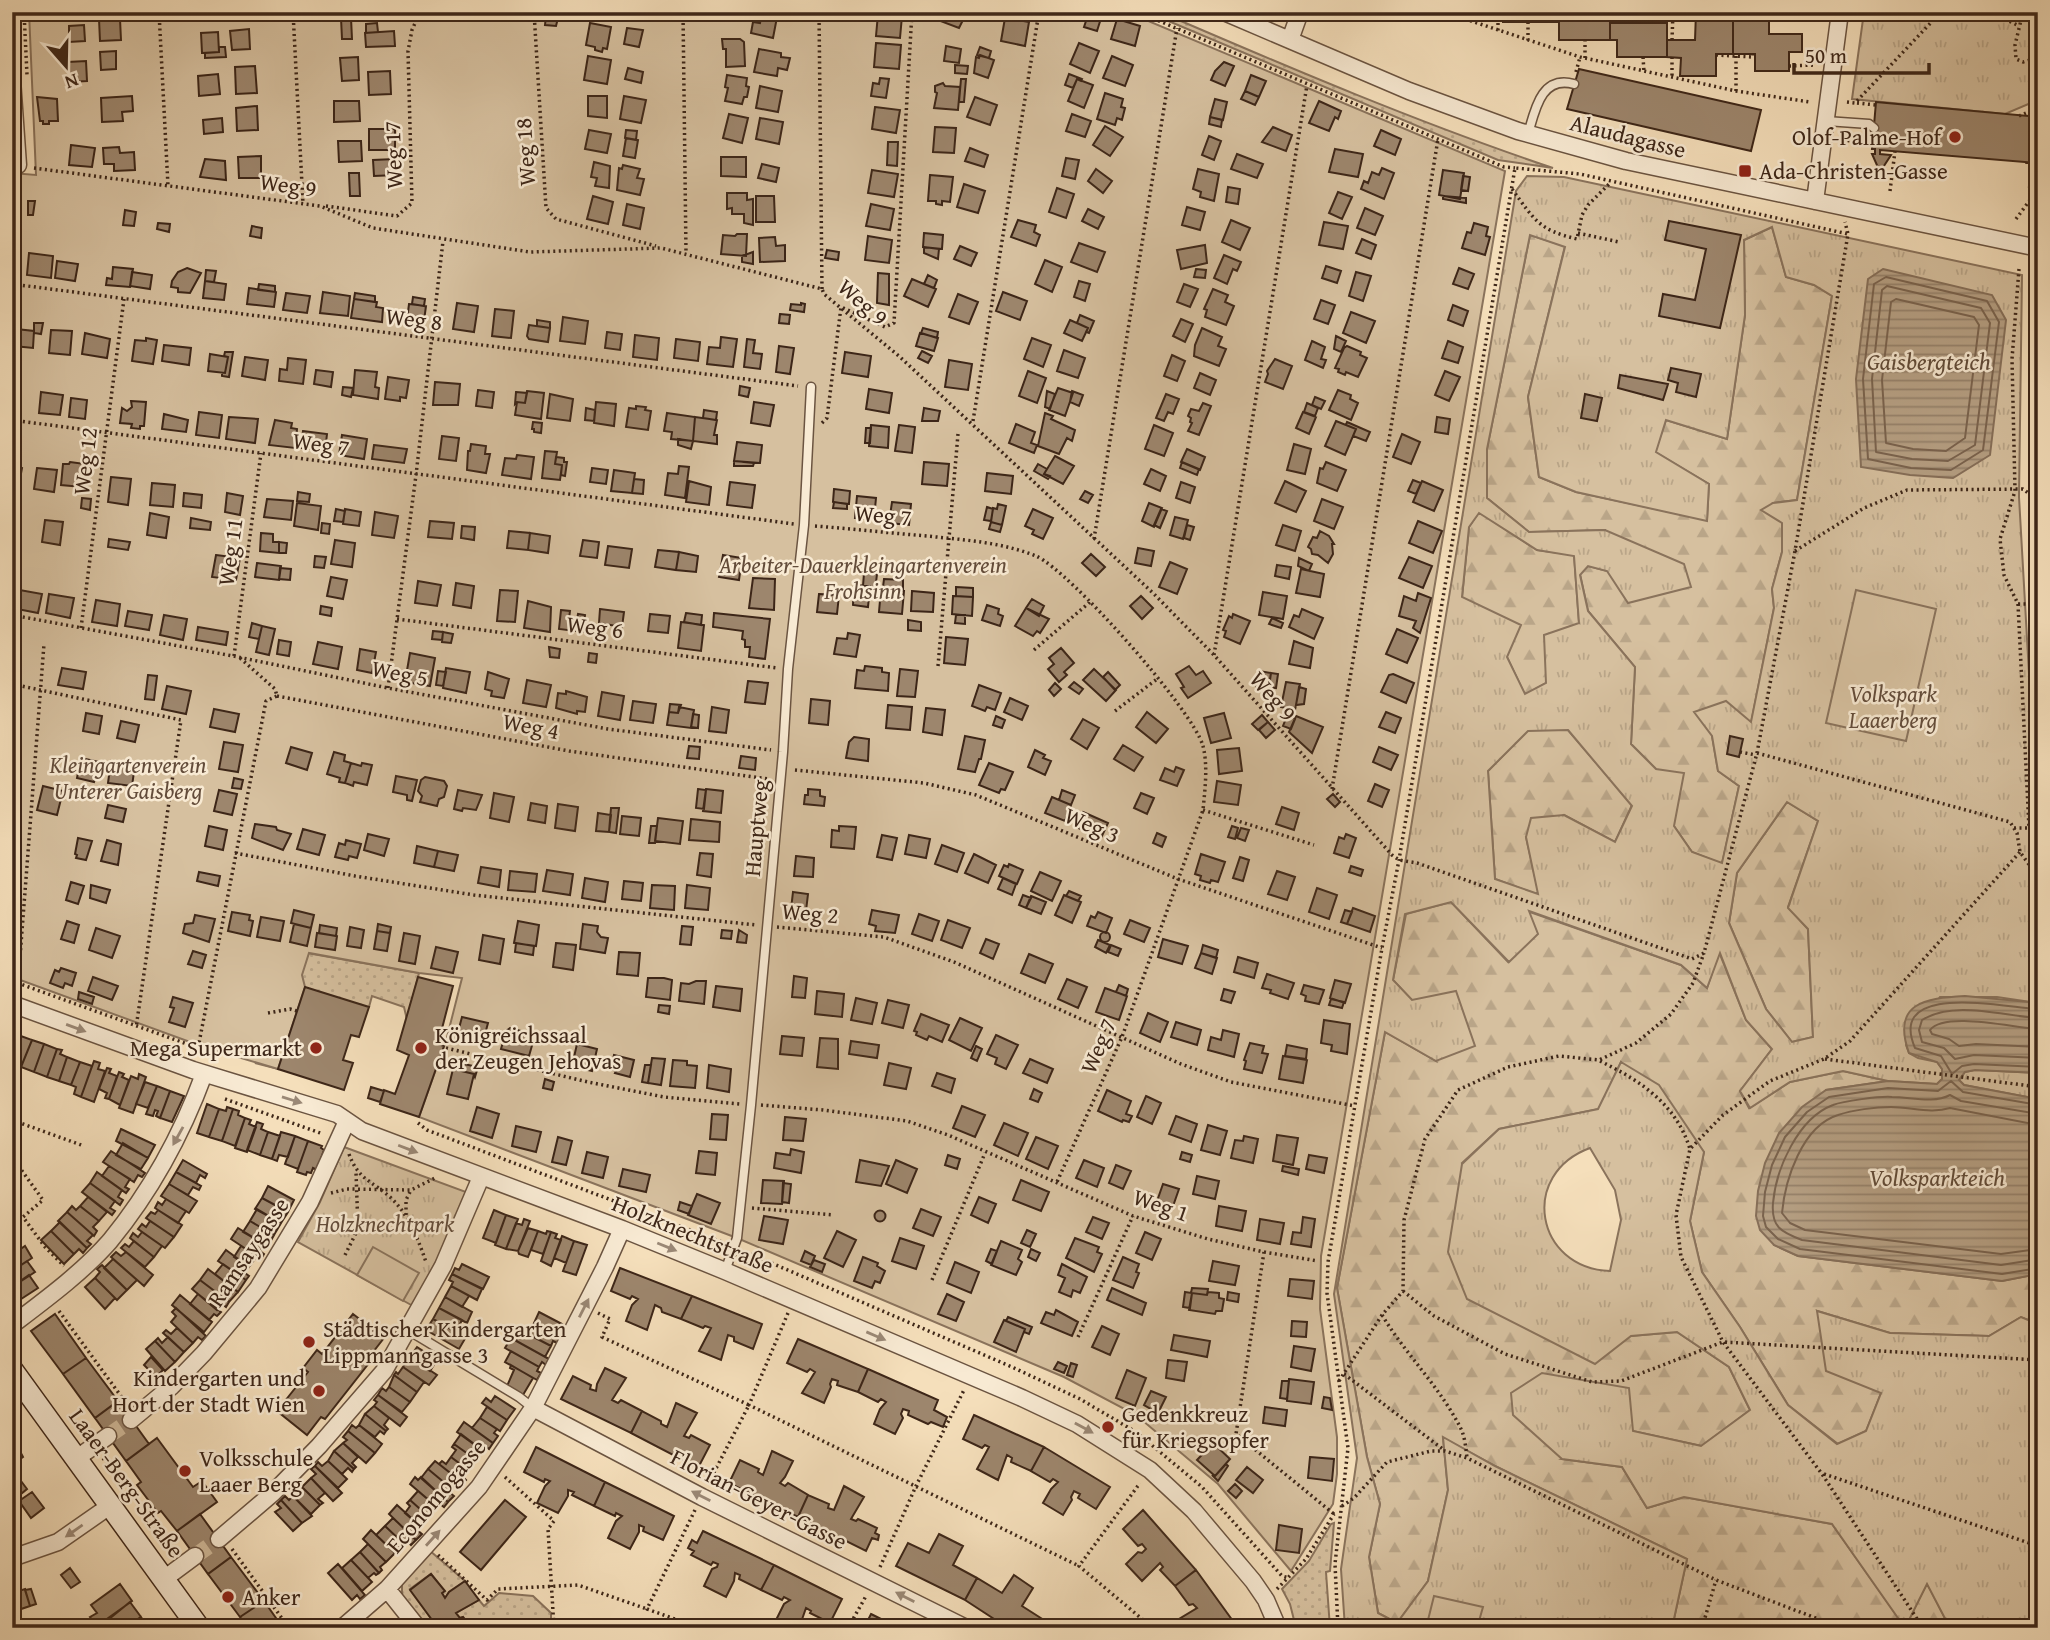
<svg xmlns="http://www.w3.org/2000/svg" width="2050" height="1640" font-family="'Gentium Book Plus',serif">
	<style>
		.grass { fill: url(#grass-dots); stroke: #8a735c; stroke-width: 2 }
		.forest { fill: url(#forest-firs); stroke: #8a735c; stroke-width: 2 }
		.park { fill: url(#park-tufts); stroke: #8a735c; stroke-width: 2; fill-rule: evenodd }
		.garden { fill: #d6c09f; stroke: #8a735c; stroke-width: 2 }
		.water { fill: url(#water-rules); stroke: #866f59; stroke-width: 2 }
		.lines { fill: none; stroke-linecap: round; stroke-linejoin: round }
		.shore { stroke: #7a634e; stroke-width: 2 }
		.building { fill: #9d866d; stroke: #3d2618; stroke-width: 2 }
		.minor-tunnel { stroke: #d0ba9a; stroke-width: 16; stroke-dasharray: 16 8; stroke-linecap: butt }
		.service-casing { stroke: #6b5441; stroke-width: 11 }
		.minor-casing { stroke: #6b5441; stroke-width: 19 }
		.secondary-casing { stroke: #3d2618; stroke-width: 24 }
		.path { stroke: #3d2618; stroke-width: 3.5; stroke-dasharray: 2 3.5; stroke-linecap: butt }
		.service { stroke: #f8ead3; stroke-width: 8 }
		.minor { stroke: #f8ead3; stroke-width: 16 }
		.secondary { stroke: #f8ead3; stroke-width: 21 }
		.oneway { fill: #9a8876 }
		.poi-dot { fill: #8f2418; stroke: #f8ead3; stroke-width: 2.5 }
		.labels { text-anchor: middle; stroke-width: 5; stroke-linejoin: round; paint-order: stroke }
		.street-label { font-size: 23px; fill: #3d2618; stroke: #f8ead3 }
		.poi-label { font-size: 23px; fill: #3d2618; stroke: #f8ead3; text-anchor: start }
		.park-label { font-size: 23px; font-style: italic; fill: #634c3a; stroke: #f8ead3 }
		.water-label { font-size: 24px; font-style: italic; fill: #614b38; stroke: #f8ead3 }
	</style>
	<defs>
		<pattern id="grass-dots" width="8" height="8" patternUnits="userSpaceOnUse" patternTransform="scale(1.75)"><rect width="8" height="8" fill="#d6c09f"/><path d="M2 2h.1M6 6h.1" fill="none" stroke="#b9a588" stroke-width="1.8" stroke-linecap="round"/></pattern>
		<pattern id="forest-firs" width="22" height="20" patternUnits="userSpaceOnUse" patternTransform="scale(1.75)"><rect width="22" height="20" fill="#d6c09f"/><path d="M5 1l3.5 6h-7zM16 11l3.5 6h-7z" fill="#b9a588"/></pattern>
		<pattern id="park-tufts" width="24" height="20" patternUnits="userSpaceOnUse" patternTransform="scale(1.75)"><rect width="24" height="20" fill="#d6c09f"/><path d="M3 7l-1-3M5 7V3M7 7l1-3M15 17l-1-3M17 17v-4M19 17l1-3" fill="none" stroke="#b9a588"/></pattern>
		<pattern id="water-rules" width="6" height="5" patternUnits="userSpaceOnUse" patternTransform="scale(1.75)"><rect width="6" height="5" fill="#b6a084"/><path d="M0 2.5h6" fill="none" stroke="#95826b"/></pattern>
	</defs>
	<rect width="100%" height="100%" fill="#f5dfbb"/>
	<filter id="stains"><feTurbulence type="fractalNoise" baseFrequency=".00286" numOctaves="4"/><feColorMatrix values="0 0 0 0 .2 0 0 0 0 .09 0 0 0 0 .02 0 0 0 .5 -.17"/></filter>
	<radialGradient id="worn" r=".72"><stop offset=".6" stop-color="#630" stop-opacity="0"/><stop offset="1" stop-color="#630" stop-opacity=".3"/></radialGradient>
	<path class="grass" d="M1147,12H1160C1290,68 1419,123 1553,168L1498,160Z
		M224,938L419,973L407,1020L404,1007L372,996L369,1007L278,1069L255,1063L273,1059Z
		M1334,1523L1330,1571L1326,1572L1330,1628H1296L1290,1604L1282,1589L1309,1561L1331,1524Z
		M429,1550L465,1581L449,1592L445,1598L442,1593L444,1591L431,1574L410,1589L438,1628H425L402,1596V1583Z
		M499,1593L533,1596L551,1613V1628H471L463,1617L460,1618L456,1613L479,1600L484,1606Z"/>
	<path class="forest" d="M1772,227L1786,277L1814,285L1832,296L1797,500L1773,503L1782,523V552L1772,589L1774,608L1751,723L1712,736L1718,771L1739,786L1722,864L1692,852L1674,826L1656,769L1631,744L1635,667L1588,611L1580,574L1588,566L1607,571L1605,530L1529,532L1487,498V449L1530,235L1565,246L1528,397L1539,477L1576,492L1707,520L1709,484L1655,452L1666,420L1727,439L1745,315L1744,240Z
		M1479,512L1537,550L1574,555L1579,623L1546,683L1525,695L1507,657L1462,598L1469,527Z
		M1528,730H1568L1632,805L1615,842L1564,815L1526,837L1539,895L1495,879L1488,771Z
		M1787,802L1818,821L1788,907L1808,929L1813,1037L1792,1042L1766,1009L1729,923L1737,873Z
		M1451,902L1508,962L1527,911L1681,965L1707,988L1719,952L1746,1020L1772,1049L1740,1091L1749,1108L1790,1082L1843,1071L1888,1081L1826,1090L1774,1245L1798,1256L2002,1281L2038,1274V1324L2021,1317L1989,1336L1890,1333L1818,1311L1881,1393L1866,1431L1838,1444L1788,1405L1740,1327L1702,1272L1690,1221L1704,1152L1621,1062L1599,1109L1499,1129L1462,1163L1631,1336L1677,1332L1729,1367L1750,1410L1702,1446L1633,1431L1562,1459L1622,1467L1647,1508L1684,1497L1832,1524L1905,1627L1927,1583L1950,1628H1672L1687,1559L1495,1466L1443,1438L1448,1490L1428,1581L1397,1623L1378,1613L1369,1557L1380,1504L1367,1457L1337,1288L1385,1032L1436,1061L1412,1000L1393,980L1406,914Z"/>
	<path class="park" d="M1864,12H2038V100L2005,114L1852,99Z
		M1527,176L1564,177L2022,275L2019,497L2038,833V1003L1997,997H1940L1906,1045L1909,1053L1918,1058L1937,1062L1942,1069V1079L1937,1084L1888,1081L1843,1071L1790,1082L1750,1108L1740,1091L1772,1049L1746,1020L1720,953L1707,988L1681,965L1529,911L1538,934L1509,962L1451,902L1405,914L1393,980L1412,1000L1456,991L1475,1046L1436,1061L1385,1032L1337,1288L1367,1457L1380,1504L1369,1557L1378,1613L1397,1623L1428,1581L1448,1490L1443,1437L1495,1466L1687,1559L1672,1628H1345L1341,1569L1357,1458L1334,1294L1516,191ZM1772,227L1786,277L1814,285L1832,296L1797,500L1773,503L1761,510L1782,523V552L1772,589L1774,608L1751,722L1726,701L1694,712L1712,736L1718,771L1739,786L1722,863L1692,852L1674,826L1684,773L1656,769L1631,744L1635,667L1588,611L1580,575L1588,566L1607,571L1628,603L1691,587L1684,564L1605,530L1529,532L1487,498V449L1530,235L1565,247L1528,397L1539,477L1576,492L1707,521L1709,484L1656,452L1666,420L1727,439L1745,315L1744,240ZM1479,513L1537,550L1574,556L1579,623L1544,635L1546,683L1525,694L1507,657L1521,625L1462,597L1469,527ZM1568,730L1632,806L1615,842L1564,815L1531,818L1526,837L1538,894L1495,879L1488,771L1528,731ZM1787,802L1818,821L1788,908L1808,929L1813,1037L1792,1042L1766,1009L1729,923L1737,873Z
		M1621,1062L1659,1085L1704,1152L1690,1221L1702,1272L1740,1327L1788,1405L1837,1444L1866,1431L1881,1393L1826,1371L1817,1311L1890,1333L1989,1336L2021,1317L2038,1324V1628H1950L1927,1584L1905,1628L1832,1524L1684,1497L1647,1508L1622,1467L1562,1459L1513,1415L1511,1393L1542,1373L1629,1388L1633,1431L1701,1446L1750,1410L1729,1367L1677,1332L1631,1336L1595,1364L1467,1299L1448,1252L1462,1164L1499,1129L1598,1109ZM1590,1148L1615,1190L1621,1220L1610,1271C1535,1268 1519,1174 1590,1148Z
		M1975,1070L2038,1073V1099L1964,1085L1959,1080L1965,1072Z
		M344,1147L466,1192L440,1254L413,1306L298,1242L320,1202Z"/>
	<path class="garden" d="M29,12H1127L1505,171L1321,1256L1320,1309L1337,1437V1474L1333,1504L1291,1571L1218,1484L1136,1415L1064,1377L737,1238L419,1117L446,1041L462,978L419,973L309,953L302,975L305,987L278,1069L201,1046L12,977V173L36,175Z
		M1856,590L1936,609L1906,741L1826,723Z
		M373,1247L419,1273L403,1301L357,1275Z
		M1434,1596L1483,1607L1477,1628H1426Z"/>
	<path class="water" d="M1883,269L1992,295L2006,320L1990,455L1953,478L1910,475L1861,467L1856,379L1868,279Z
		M1965,996L2038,1003V1073L1975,1070L1965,1072L1959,1080L1964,1085L2038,1099V1274L2002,1281L1798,1256L1774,1245L1760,1230L1756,1216L1758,1191L1765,1163L1779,1133L1802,1107L1826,1090L1888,1081L1937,1084L1942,1079V1069L1937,1062L1909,1053C1891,1003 1925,998 1965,996Z"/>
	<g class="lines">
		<path class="shore" d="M1886,277L1987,301L1999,322L1983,450L1951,470L1911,468L1868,459L1863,379L1874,284Z
			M1887,286L1981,308L1990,323L1975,445L1948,461L1912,459L1876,452L1872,379L1882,290Z
			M1896,299L1974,317L1979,325L1965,438L1946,451L1913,449L1886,443L1882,380L1891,302Z
			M2038,1009C2007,1008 1886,980 1915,1048L1941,1056L1952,1074L1962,1066L1974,1064L2038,1067
			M2038,1018C2002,1016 1955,1000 1922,1020L1919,1030L1922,1042L1944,1048L1955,1059L1974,1055L2038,1058
			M2038,1029C2014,1028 1945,1011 1930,1030L1932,1034L1949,1039L1959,1046L1976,1044L2038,1047
			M2038,1105L1963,1092L1951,1081L1938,1091L1888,1088L1829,1097L1807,1112L1785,1137L1772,1165L1765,1192L1763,1216L1766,1227L1778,1239L1800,1249L2002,1274L2038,1268
			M2038,1114L1961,1101L1950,1095C1933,1104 1911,1097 1892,1097C1880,1096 1843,1101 1833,1105C1798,1118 1776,1169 1773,1203C1771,1227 1781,1232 1802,1240L2001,1265L2038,1259
			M2038,1125L1950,1108C1931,1114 1911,1107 1891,1107C1875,1107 1853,1110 1838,1115C1802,1126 1785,1180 1782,1213L1790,1223L1805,1230L2001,1254L2038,1249"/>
	</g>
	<path class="building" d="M724,12H743V18H723Z
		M762,12H778L773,38L751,33L753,22L760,23Z
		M937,12H967L959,28L935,19Z
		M1089,12H1103L1097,31L1084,27Z
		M1503,12H1552V22H1503Z
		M1552,12H1617V23H1610V40H1559V22H1552Z
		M1696,12H1713V18H1733V54H1716V76H1680L1681,58L1667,57V40H1695Z
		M1751,12H1769V34H1802V52H1789V71H1755V54H1733V18L1751,19Z
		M878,14L902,16L900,38L876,36Z
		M546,16L558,18L556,26L545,25Z
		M341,18H351L352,39H342Z
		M1005,18L1029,22L1025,46L1001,41Z
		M99,19H120L121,40L100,41Z
		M1117,19L1140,26L1135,46L1111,39Z
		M377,23L378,32L366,33V24Z
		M590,23L611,27L607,49L603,48L602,52L595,50V47L586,45Z
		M1610,23H1667V57H1617V40H1610Z
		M84,25L85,41L69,42V26Z
		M627,28L643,30L639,47L624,44Z
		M249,29L250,49L232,50L230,31Z
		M394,31L395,46L366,47L365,33Z
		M218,32L219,52L202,53L201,33Z
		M722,39H740L744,42L745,66L726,67V49H723Z
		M876,43L901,45L899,69L874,67Z
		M1079,43L1099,51L1090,73L1070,64Z
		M946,46L961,49L959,63L944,61Z
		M219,47H225L226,57L205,58V53L219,52Z
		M980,47L991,51L989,58L977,55Z
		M759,49L781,53V57L790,58L787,70L778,68L777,76L754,72Z
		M116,51V69L101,70L100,52Z
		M980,55L994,60L988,78L974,73L976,57L979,58Z
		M588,56L611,60L607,84L584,80Z
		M1112,56L1133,65L1125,86L1103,78Z
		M358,57L359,80L342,81L340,58Z
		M86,61L87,81L69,82L68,62Z
		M1224,62L1234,66L1225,86L1211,80L1215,71Z
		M955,65L968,66L967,74L955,73Z
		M255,66L257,93L236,94L235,67Z
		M628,68L643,72L641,83L625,79Z
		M1579,69L1761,110L1751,151L1567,109Z
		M390,71L391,94L369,95L368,72Z
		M218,74L220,94L199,96L198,76Z
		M1069,74L1082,79L1081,81L1077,79L1073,88L1065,85Z
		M727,75L747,78L746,86L749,87L747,97H744L742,104L725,101L728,88L725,87Z
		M1251,75L1266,81L1259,97L1245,91Z
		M880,78L889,79L886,98L871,96L873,83L879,84Z
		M961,79H966L964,102H959Z
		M1077,79L1093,85L1084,108L1068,101Z
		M943,83L945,86L960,87L958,110L934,108L937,93L935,92V86Z
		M760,86L782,91L778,112L756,108Z
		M1245,91L1259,97L1255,105L1241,99Z
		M1105,93L1123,99L1121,107L1125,108L1122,120L1117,118L1115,125L1097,119Z
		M132,96L133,111L122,112L123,121L102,122L101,98Z
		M588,96H607V118L588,116Z
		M624,96L646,100L641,123L620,119Z
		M37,97L57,99L58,121H49V124H43V121H40Z
		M975,97L997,105L990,125L967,117Z
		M1215,99L1227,102L1223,120L1210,117Z
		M334,101H359L360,121L334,122Z
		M1319,101L1341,111L1338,119L1335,117L1329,131L1309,123Z
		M1876,102L2028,116L2038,103V163L1880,150V154L1891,155L1880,172L1872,154H1875V149H1872Z
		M257,106L258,130L237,131L236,108Z
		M875,107L900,110L896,133L872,129Z
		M729,114L748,118L742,143L723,138Z
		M1072,114L1091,121L1085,137L1066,131Z
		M1210,117L1222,120L1221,127L1209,124Z
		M222,118L223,132L204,134L203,120Z
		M760,118L783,122L779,144L756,139Z
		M1105,126L1123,137L1110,156L1093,145Z
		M935,127L956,128L954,153L933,152Z
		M1273,127L1292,135L1286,151L1262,142Z
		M369,129H395V150H369Z
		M589,130L611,134L607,153L585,149Z
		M626,130L637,131L636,140L625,138Z
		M1381,130L1401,139L1395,155L1374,146Z
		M1209,136L1221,141L1214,160L1202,155Z
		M626,138L638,140L635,158L623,156Z
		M338,141H361L362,161L339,162Z
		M888,142H898L897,166L887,165Z
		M71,145L95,148L92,167L69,165Z
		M119,147L120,153L134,152L135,170L114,171V164H104L103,148Z
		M970,148L988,155L984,167L965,161Z
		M1335,149L1363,154L1358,177L1329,172Z
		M1237,154L1263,164L1257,178L1231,169Z
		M261,156V178H239L238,157Z
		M721,157H746V177L721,176Z
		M1066,158L1079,160L1075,179L1062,176Z
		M205,159L225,161L226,180L200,177Z
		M395,159L396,175L374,176L373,160Z
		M594,162L610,166L609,188L595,186L597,178L591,177Z
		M762,164L779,168L776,182L758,178Z
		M623,165L640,169L637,178L644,179L640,195L617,190L619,168L622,169Z
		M1382,168L1394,173L1384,199L1361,189L1364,181L1368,183L1372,172L1379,175Z
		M1096,169L1112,181L1103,193L1088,181Z
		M1198,169L1219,174L1214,201L1200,197L1201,192L1193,189Z
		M872,170L898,174L894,197L868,193Z
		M1443,170L1464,173L1460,199L1439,195Z
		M349,173H359L360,196H350Z
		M930,175L953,177L950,202L942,201V205L936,204V201H928Z
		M1463,176L1470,177L1468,191L1461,190Z
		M964,184L985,191L978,213L957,207Z
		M1228,187L1240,189L1238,204L1226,202Z
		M1057,188L1074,194L1066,218L1049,212Z
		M1338,192L1352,197L1342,219L1329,213Z
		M727,193H747V200L753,199V225L744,223V214H732V208L727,209Z
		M593,196L613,202L608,224L587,219Z
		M756,196H774L775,222H756Z
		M1443,196L1466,198V203L1443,199Z
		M28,201H35L33,215H28Z
		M12,202L19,203L17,227L12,226Z
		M627,204L644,208L640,229L623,225Z
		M871,204L894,209L890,230L866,226Z
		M1187,207L1205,212L1200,230L1182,225Z
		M1365,208L1383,216L1375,235L1357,228Z
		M1088,209L1104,217L1098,229L1082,221Z
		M125,210L136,212L134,226L123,225Z
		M1018,220L1036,225L1034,232L1040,235L1036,246L1011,237Z
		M1231,220L1250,228L1240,250L1222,242Z
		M1669,221L1741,235L1720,328L1659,316L1663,294L1695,300L1706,249L1665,240Z
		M1324,222L1348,226L1343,249L1319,245Z
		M158,223L170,224L169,232L157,229Z
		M1474,223L1488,227L1486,236L1490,237L1485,255L1462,248L1467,232L1471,233Z
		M252,226L262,228L261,238L250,236Z
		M924,233L943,235L942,249L923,247Z
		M737,234H747L746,256L721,254L723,235L735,236Z
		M868,236L892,240L889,263L865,260Z
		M775,237L776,246L785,245V261L760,262L759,238Z
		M1362,239L1376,245L1371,259L1356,253Z
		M1079,243L1105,252L1097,272L1071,262Z
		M1205,245L1207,263L1181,269L1177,250Z
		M960,246L977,253L971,266L954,259Z
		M924,247L939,249L938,259L924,253Z
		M827,250L839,252L838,260L825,258Z
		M753,252V264L742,262V256Z
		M29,253L53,256L51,278L27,275Z
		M1224,255L1241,262L1237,271L1233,269L1227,284L1214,278Z
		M1045,260L1062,267L1052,292L1035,284Z
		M57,261L78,264L75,281L55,278Z
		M1326,266L1341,271L1337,283L1322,278Z
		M113,267L133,269L130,287L106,285L107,278L112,279Z
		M187,268L201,273L190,293L178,292V288L171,287L172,281L178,272Z
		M1459,268L1474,274L1468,289L1453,284Z
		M1196,269L1206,270L1205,278L1194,277Z
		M206,270L216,271L214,282L205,281Z
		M132,272L152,275L150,289L130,286Z
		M1356,272L1371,276L1363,301L1349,296Z
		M878,273L889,274V305L877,303Z
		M928,275L937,280L934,288L924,284Z
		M912,279L936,289L928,307L904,296Z
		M205,281L226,284L224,300L203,298Z
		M1079,281L1090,284L1085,301L1074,297Z
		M259,284L275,286V292L258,290Z
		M1184,284L1198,289L1190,307L1177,302Z
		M249,288L276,292L274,307L247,304Z
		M1213,289L1228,295L1225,302L1234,306L1226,325L1205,317L1207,310L1204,309Z
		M323,292L350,296L348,316L320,313Z
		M1003,292L1027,301L1020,320L996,311Z
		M286,293L310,296L307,313L283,310Z
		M355,293L375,296V302L354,299Z
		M958,294L978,302L969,324L949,317Z
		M413,297L425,299L424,306L412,304Z
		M354,299L377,302L376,307L383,308L382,322L351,318Z
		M1321,300L1335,305L1328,324L1314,319Z
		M457,303L478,306L474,332L453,329Z
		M801,303L805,304L804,312L790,310L791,304L801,305Z
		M409,304L426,306L423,328L406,327Z
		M1453,305L1468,311L1463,326L1448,320Z
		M495,309L514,311L511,338L492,336Z
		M1351,312L1375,321L1366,343L1343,333Z
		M780,314L790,315L789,324L779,323Z
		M1080,315L1094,321L1089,333L1086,332L1088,328L1077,323Z
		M563,317L588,321L585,344L560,341Z
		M1181,319L1193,324L1185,342L1173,336Z
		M537,320L550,322V328L537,326Z
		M1070,320L1088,328L1082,341L1064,333Z
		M34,323H43L41,334L34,333Z
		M529,325L550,328L548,342L529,339L527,336Z
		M923,328L938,332L937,338L921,333Z
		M1202,328L1222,337L1218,346L1226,349L1219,366L1194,356L1195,345Z
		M16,329L34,331L33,348L14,346Z
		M51,330L72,331L70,355L49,353Z
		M607,332L622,334L620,350L605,348Z
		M85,333L110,339L107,358L82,354Z
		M920,333L938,338L934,351L916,346Z
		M635,335L659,338L657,360L633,357Z
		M1336,336L1346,341L1341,352L1334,349Z
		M721,337L737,339L733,367L707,364L709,347L720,348Z
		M146,338L157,340L153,364L132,361L135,340L146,341Z
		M1032,338L1051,345L1043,367L1024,359Z
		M676,339L700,342L698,361L674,358Z
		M747,339L755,340L753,353L762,354L760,369L744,367Z
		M1312,341L1325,347L1321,359L1326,360L1323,368L1305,360Z
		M1448,341L1463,347L1458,363L1442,358Z
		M164,345L191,348L189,365L162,361Z
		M779,346L794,348L790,374L776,372Z
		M1347,346L1361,352L1360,355L1367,358L1358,377L1346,372L1345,375L1338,372L1339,369L1335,368L1344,348Z
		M1064,350L1085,358L1078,378L1057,371Z
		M922,351L932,356L928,363L918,358Z
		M225,352H233L229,377L222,376V373H225L228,357L224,356Z
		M845,352L871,356L868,377L842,373Z
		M210,354L228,357L225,373L208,371Z
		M1172,355L1185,361L1177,381L1164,376Z
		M245,357L268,360L265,380L242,376Z
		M288,358L306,360L303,384L279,381L280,369L287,370Z
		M1275,359L1292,366L1283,389L1265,382L1268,374L1267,371Z
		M949,360L972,364L968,390L945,387Z
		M1671,368L1701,374L1696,397L1676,392L1678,383L1668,380Z
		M316,370L333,372L331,387L314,384Z
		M355,370L377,372L375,387L379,388L378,399L353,395Z
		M1028,371L1046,378L1037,403L1019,396Z
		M1445,371L1460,377L1449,401L1435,395Z
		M1200,373L1216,380L1210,395L1194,388Z
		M1620,375L1668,384L1663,400L1618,388Z
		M388,377L409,380L406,398L400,397V401L385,399Z
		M435,382L460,384L458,405H433Z
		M740,386L750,388L748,397L739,395Z
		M343,387L353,388L351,397L342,395Z
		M1058,388L1073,393L1065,416L1049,410Z
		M869,389L892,393L889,413L866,409Z
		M478,390L494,392L492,408L476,406Z
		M1338,390L1351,395L1350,399L1358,403L1351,420L1329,410Z
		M527,391L544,393L541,419L515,415L517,402L525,403Z
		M1047,391L1055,394L1050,409L1045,407Z
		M1072,391L1083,395L1079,406L1070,402Z
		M41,392L63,395L60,415L39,413Z
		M516,392L527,393L525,403L517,402L515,404Z
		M12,394H18L17,411L12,410Z
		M550,394L573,399L570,421L547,418Z
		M1166,394L1179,399L1173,414L1168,412L1164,421L1156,418Z
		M1585,394L1602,398L1597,421L1581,418Z
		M1315,397L1325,401L1321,409L1312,405Z
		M71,398L87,400L85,419L69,417Z
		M131,401L146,402L144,426H140V429L131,428L132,424L120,423L122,408L127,411L132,407Z
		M596,402L616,404L614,426L594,423Z
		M754,402L774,405L770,426L751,423Z
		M1203,403L1211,406L1199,435L1188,431L1192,423L1190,422L1191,418L1188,416L1191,409L1199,411Z
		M1307,403L1318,408L1315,416L1304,412Z
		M636,406L646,407L645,410L651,411L648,430L626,427L629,408L636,409Z
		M586,408L595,410L594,421L585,420Z
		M924,408L940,411L938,421H922Z
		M704,410L717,412L716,420L703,418Z
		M199,412L222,415L219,438L196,435Z
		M1303,412L1316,417L1309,434L1296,428Z
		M667,413L695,417L693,441L671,439L672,432L664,431Z
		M1045,413L1053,416L1051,419L1075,430L1072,441L1067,438L1059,454L1038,446Z
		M164,414L188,420L186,432L162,429Z
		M229,417L258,419L255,443L226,439Z
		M695,417L717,420L714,435H717V444L693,441Z
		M1437,417L1450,419L1448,434L1435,432Z
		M275,420L292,423L291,428L297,429L295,448L269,445Z
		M1336,421L1356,429L1345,455L1325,446Z
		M533,422L542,423L541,433L534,432V429H532Z
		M1347,422L1370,432L1366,441L1353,436L1356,429L1346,425Z
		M1016,424L1035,432L1031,443L1037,445L1034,453L1009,443Z
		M871,425L889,427L888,448L869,446Z
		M899,425L915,427L912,453L895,451Z
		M1154,425L1173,433L1164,456L1145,449Z
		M866,428H871L870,443H865Z
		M303,431L327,434L325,451L301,448Z
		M1402,434L1420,442L1411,464L1393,457Z
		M342,435L367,439L364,459L339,455Z
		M442,436L459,438L456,461L439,459Z
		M678,439L693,441L691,449L678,445Z
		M737,442L762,445L760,463L734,461Z
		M471,444L486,446L485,454H490L486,473L467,470L468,451H470Z
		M1294,444L1311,449L1305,474L1287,470Z
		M374,445L407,449L404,463L372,459Z
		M1187,449L1205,457L1200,470L1181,462Z
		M545,451L557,452L555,464L562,465L560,480L542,478Z
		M517,455L534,457L531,479L502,475L505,458L516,459Z
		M1055,456L1074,466L1063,484L1044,474Z
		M556,457L564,458V462H567L565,476L561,475L562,465L555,464Z
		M734,461L754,463L753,466H734Z
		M70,462L85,464L82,487L61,485L63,464H69Z
		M924,462L949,464L947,486L922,484Z
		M1182,462L1199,469L1197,475L1180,468Z
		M1326,462L1346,470L1337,491L1317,483L1320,468L1323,469Z
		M1038,464L1047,469L1044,474L1050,476L1048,479L1034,471Z
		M12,466L22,468L20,479L12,478Z
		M679,466L689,467L685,498L665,495L668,473L678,474Z
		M37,468L57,470L54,492L34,489Z
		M592,468L608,470L606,484L590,482Z
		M1151,469L1166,476L1160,491L1144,484Z
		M614,470L635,473L632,493L611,491Z
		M987,473L1013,476L1011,494L985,491Z
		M111,477L131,479L128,505L108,502Z
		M634,479L644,480L643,494L632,493Z
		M1413,480L1421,483L1416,494L1408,491Z
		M689,481L711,487L709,505L686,502Z
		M1285,481L1306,491L1296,512L1275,503Z
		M1422,481L1443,490L1434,511L1413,502Z
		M730,482L755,485L752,508L727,505Z
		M1181,482L1195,487L1190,503L1176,498Z
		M152,483L175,485L173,507L150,505Z
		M834,489L850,491L849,504L833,502Z
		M1085,491L1093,495L1088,503L1080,499Z
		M298,492L310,494L309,502L297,501Z
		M184,493L202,495L201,508L183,506Z
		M227,493L243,496L240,515L225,512Z
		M857,496L876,498L874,519L855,518Z
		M82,498L91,499L90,510L81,508Z
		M267,499L293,501L291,520L264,517Z
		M1322,499L1343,507L1334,529L1314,521Z
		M834,502L847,504V509L833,508Z
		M892,502L911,504L909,525L889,523Z
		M297,503L321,506L318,530L294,526Z
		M1149,503L1162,508L1154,527L1142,521Z
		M998,504L1006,506L1002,525L991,522L993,508L997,509Z
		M987,507L993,509L991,521L984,520Z
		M336,509L345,511L343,522L334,521Z
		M345,509L361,512L359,526L343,524Z
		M1033,509L1053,518L1043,539L1032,534L1034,530L1025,526Z
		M1161,509L1167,511L1160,528L1154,525Z
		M375,512L398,516L394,538L372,535Z
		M150,513L169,517L166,538L147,535Z
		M1175,517L1188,520L1183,539L1170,535Z
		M191,518L211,522L210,530L190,528Z
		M45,520L63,522L60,545L42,542Z
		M430,521L454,523L452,539L428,537Z
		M1418,521L1442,531L1433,553L1409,543Z
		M991,522L1002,525L1000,532L989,529Z
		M322,523L330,524L329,534L321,533Z
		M1187,525L1194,527L1190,540L1184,538Z
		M1283,525L1301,531L1295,551L1276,545Z
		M462,526L475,527L474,540L461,538Z
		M509,531L530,533L528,550L507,548Z
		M1320,531L1329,536L1334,544H1332L1333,554L1328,563L1318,555L1312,554L1311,549L1308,547L1313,537L1317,538Z
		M261,533L273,534V542H279V553L260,551Z
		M530,533L550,536L548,553L528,550Z
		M109,539L130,542L128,550L108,547Z
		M335,540L355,543L352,567L331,564Z
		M583,540L599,542L597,558L580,556Z
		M279,542L287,543L286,553H279Z
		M608,546L632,549L629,568L605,565Z
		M1138,548L1154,551L1151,566L1135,563Z
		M658,550L679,552L676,570L655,567Z
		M679,552L698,556L696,572L676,570Z
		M1091,554L1105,567L1096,576L1082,563Z
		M216,555L240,558L236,580L212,577Z
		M723,555L742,558L739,580L719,577Z
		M315,556L326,557L324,568L314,567Z
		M1409,557L1432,566L1423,588L1399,578Z
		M1299,558L1312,564L1309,571L1298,566Z
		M1170,562L1187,569L1177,594L1159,587Z
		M257,563L281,566L279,580L255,577Z
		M1277,565L1291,567L1289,579L1275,576Z
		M280,568L291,569L290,580L279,579Z
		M1301,569L1324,574L1320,597L1296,593Z
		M864,573L877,574L875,591H870V586H863Z
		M331,577L347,580L343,599L327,596Z
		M753,578L775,579L774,610L749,608Z
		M884,579L903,580V589L883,587Z
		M418,581L441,585L437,606L415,603Z
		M456,583L474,586L471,608L453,605Z
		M854,585L870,586L868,607L853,605Z
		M956,587L973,588V597L956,596Z
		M14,589L42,594L38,613L12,608Z
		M881,589L904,591L902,614L879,612Z
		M500,590L518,591L515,622L497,621Z
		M912,591L934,593L933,612L911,611Z
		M1263,592L1287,596L1283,619L1259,615Z
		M1418,593L1431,598L1420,633L1413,628L1416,621L1399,616L1404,596L1416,601Z
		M49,594L74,598L70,618L46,613Z
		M819,594L839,595L837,614L817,612Z
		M953,596L973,597L972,616L952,614Z
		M1141,596L1153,608L1142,619L1130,606Z
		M1032,599L1044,606L1039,616L1026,608Z
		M96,600L120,604L117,626L92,622Z
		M528,601L551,607L550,632L524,628Z
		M987,605L999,609L998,614L1003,616L1000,626L982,620Z
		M321,606L332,608L331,616L320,614Z
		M1026,608L1049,619L1040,633L1037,631L1033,636L1015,626Z
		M600,609L624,612L622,627L599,623Z
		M1302,609L1323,618L1314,639L1289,627L1294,615L1299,617Z
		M561,610L570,611L569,619L577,620L578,614L585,615L583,632L559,629Z
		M128,611L152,615L149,630L125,626Z
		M686,613L702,615L701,625L684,622Z
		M714,613L770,619L765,659L749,657L750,647H745V640L742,639L743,631L713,627Z
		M650,614L670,616L668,633L648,631Z
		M1233,614L1250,621L1240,644L1224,637L1226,631L1223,630L1229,616L1232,618Z
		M164,615L187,619L183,640L160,635Z
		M956,615H965V624L955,623Z
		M1272,618L1283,623L1281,628L1269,624Z
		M908,620L921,622V631L908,630Z
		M681,622L704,625L701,651L678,648Z
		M252,623L262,626L259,639L249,637Z
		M262,626L275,629L269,655L256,652Z
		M198,627L228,632L226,645L196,640Z
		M1397,629L1418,638L1407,663L1386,654Z
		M433,631L443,632L442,640L432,639Z
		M443,632L453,634L451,643L442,642Z
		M848,633L860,635L856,657L834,654L837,638L847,639Z
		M946,637L968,639L965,665L944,663Z
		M279,640L291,642L289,656L277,654Z
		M1294,641L1313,648L1310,668L1289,664Z
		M318,642L342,647L338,669L313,664Z
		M549,647L560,649L559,658L550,657Z
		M1061,648L1074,663L1064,672L1067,675L1059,682L1048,669L1054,664L1049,658Z
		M360,649L376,652L372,673L357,670Z
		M410,653L435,658L430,686L405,682Z
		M589,653L597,654L596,663L588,662Z
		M865,666L882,668V672L889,673L888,691L855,688L857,670L864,671Z
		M1189,666L1196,675L1203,671L1211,683L1188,698L1181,688L1184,687L1176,674Z
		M62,668L86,672L83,689L58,685Z
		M446,668L470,672L466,693L443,688Z
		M900,669L918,671L915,697L897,696Z
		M1094,669L1116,690L1106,701L1083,680Z
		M438,671L446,672L443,686L436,685Z
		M1259,671L1271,673L1268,691L1256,689Z
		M488,672L509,679L504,698L491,696L492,691L485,689Z
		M1108,672L1120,685L1115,690L1103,677Z
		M1271,673L1278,674L1276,688L1269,687Z
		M1393,674L1414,683L1406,703L1381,692L1389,675Z
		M148,675L157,676L154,700L145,699Z
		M527,680L551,685L546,707L523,703Z
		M748,681L768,683L765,704L745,702Z
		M1074,682L1083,689L1079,694L1069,687Z
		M1286,682L1300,684L1295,710L1281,707Z
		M1055,683L1061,689L1054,696L1049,690Z
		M979,685L1001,693L995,710L987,707L985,711L972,706Z
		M167,686L191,691L186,714L162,709Z
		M1299,687L1306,689L1304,704L1296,705Z
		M566,691L587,697L585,712L577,711V714L556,708L558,693L566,694Z
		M602,692L624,696L620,720L598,716Z
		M1010,698L1028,706L1022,720L1004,712Z
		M811,699L830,701L828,725L809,723Z
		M633,701L656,704L653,723L630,720Z
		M670,704L681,705L678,713L669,712Z
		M888,705L912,707L910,730L886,728Z
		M679,707L694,710L691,728L667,725L669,712L678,713Z
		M712,707L729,710L726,733L709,731Z
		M926,708L945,710L942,735L923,732Z
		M214,709L239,714L235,732L210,727Z
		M1147,712L1168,729L1156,743L1136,727Z
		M1386,712L1401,718L1395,733L1379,727Z
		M86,713L102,716L99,734L83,731Z
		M1224,713L1231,738L1211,743L1204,718Z
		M693,714L699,715L698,728L691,727Z
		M1262,715L1268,722L1258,730L1252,724Z
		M996,716L1005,720L1002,728L993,725Z
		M1287,716L1295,719L1291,729L1283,726Z
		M1296,716L1323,727L1312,753L1289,732Z
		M1083,719L1099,728L1087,749L1071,739Z
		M121,721L139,725L135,742L117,738Z
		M1268,722L1275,730L1266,738L1259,730Z
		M965,736L985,740L981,759H979L975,772L958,769Z
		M1730,736L1743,739L1739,757L1727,754Z
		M854,737L869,739L868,761L846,758L849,742Z
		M224,742L243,745L238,772L219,769Z
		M1123,745L1143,757L1134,771L1114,759Z
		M689,746L700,747L699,759L687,758Z
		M291,747L312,753L307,770L286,763Z
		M1379,747L1398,755L1391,770L1373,762Z
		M1239,748L1242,771L1219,774L1217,750Z
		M1035,750L1045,755L1043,758L1051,761L1045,775L1028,767Z
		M334,752L345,755L344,761L351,763L345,783L339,782L340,778L327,774Z
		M741,756L756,758L755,770L739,768Z
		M81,758L99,762L94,782L77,778Z
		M111,761L135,765L132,786L108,783Z
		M351,763L361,766L362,763L372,765L367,785L354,782L353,786L345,783Z
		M989,763L1013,772L1005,790L1001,789L999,793L979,785Z
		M1176,767L1184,770L1177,786L1160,780L1165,768L1174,772Z
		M396,776L417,780L412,801L407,800V795L393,792Z
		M425,777L444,781L447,786L444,797L439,799L437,806L420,802L422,796L418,791L421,780Z
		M234,778L243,780L241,789L232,788Z
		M1217,781L1241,785L1238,805L1214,802Z
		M1375,784L1389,790L1382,807L1368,801Z
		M43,786L63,791L57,815L37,810Z
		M698,789L706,790L704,809L696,808Z
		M706,789L723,791L721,813L703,811Z
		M808,789L820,790V796L825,797L824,806L804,804L805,795H808Z
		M219,790L237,794L232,815L214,811Z
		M458,790L482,795L476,810L463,808L462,811L454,809Z
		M1062,790L1075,795L1071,805L1059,800Z
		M494,793L514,797L509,822L490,818Z
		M1141,793L1154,798L1147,814L1134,808Z
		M1333,794L1340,802L1335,807L1327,799Z
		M1052,797L1071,805L1065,821L1045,813Z
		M531,803L547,806L545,823L528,820Z
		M558,804L578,807L575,831L555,828Z
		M108,805L126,809L123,822L105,818Z
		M1282,807L1299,813L1294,830L1276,824Z
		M611,808H619L616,833L609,832Z
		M1083,812L1108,823L1101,838L1076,827Z
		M598,813L611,815L609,832L596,831Z
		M622,816L641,818L639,836L620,834Z
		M658,818L683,821L680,844L655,841Z
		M691,819L720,822L719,842L689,840Z
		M255,824L276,827L277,830L291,834L283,850L252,838Z
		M209,826L227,830L223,850L205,846Z
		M651,826H657L655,843H649Z
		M839,826L856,827L854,849L831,847L832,830L839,831Z
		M1232,826L1238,828L1235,839L1228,837Z
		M1241,828L1249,830L1245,841L1237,838Z
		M303,829L325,835L319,855L297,849Z
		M1157,833L1166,837L1162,847L1153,843Z
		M368,834L389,839L384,856L364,850Z
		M1346,834L1356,838L1349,858L1334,853L1339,837L1344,839Z
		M882,835L897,838L892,860L877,857Z
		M909,835L930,839L926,858L905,854Z
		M78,838L92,841L86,860L76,858L77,855L75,854Z
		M107,840L121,844L118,865L101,861Z
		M346,840L361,844L357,858L349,856L348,860L335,857L339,843L345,845Z
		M942,845L964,853L957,872L935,864Z
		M417,846L438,851L434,867L414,863Z
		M438,851L458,855L454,871L434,867Z
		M12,853L19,855L20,858L15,878L12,877Z
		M700,853L713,854L711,877L697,875Z
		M974,854L996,865L988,883L965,873Z
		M1201,854L1225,862L1218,882L1211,880L1210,883L1200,880L1201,876L1195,874Z
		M796,856L814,858L813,877L794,876Z
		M1240,857L1249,860L1243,881L1233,878Z
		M1009,864L1023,870L1017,884L999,876L1004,865L1008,867Z
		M1351,866L1363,870L1361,876L1349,872Z
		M481,867L501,870L499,887L478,883Z
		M547,870L573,874L570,895L543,891Z
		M510,871L537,874L535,892L508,890Z
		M1277,871L1295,877L1287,900L1268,894Z
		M199,872L220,876L218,886L197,881Z
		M1040,872L1061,881L1052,901L1031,891Z
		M585,878L608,882L605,902L582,898Z
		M1003,878L1016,884L1012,895L998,889Z
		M624,881L643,883L641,901L622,899Z
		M71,882L84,886L78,904L66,900Z
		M91,885L110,890L106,903L90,898Z
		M652,885L675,886L674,910L650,908Z
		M687,885L710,888L708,910L685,908Z
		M1317,888L1337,895L1329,919L1309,912Z
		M1069,891L1081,896L1078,901L1066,896Z
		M793,892L808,894L805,919L790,918Z
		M1023,895L1031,898L1026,908L1019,905Z
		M1064,895L1081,902L1072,923L1055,915Z
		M1031,896L1046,902L1041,914L1026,908Z
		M1353,908L1375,916L1370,932L1347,924Z
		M294,910L314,915L311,928L291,923Z
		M872,910L899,915L895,933L875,931L876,926L869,924Z
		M1345,910L1352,912L1347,924L1341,922Z
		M232,912L250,915L249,920L253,921L250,936L228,931Z
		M1098,912L1112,918L1106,933L1087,926L1091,916L1095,918Z
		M919,914L939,921L932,941L912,934Z
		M195,915L215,919L209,942L183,933L185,924L193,923Z
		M261,917L284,921L280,941L257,937Z
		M948,920L970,928L962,948L941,940Z
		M1130,920L1150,928L1144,942L1124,934Z
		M67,921L79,925L74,943L61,939Z
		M518,921L539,925L536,946L514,943Z
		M294,924L311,928L307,946L290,942Z
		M378,924L391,927L390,933L377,931Z
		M583,924L598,926L597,932L601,937L608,938L605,953L580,949Z
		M320,925L337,928L336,936L319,933Z
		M682,926L693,927L691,945L680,944Z
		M350,927L364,930L361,948L347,946Z
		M96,928L120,936L112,958L89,950Z
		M722,930L732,931L731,939L721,938Z
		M739,930L747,935L746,943L737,942Z
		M377,931L390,933L387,951L374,949Z
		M1100 937a5 5 0 1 1 10 0a5 5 0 1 1-10 0Z
		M317,933L337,936L335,950L315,947Z
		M404,933L420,936L415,964L399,961Z
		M483,935L504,939L500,964L479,960Z
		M986,939L999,944L993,959L980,953Z
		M1163,939L1188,946L1182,964L1158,957Z
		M1098,940L1110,945L1106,953L1095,947Z
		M516,943L534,946L533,955L515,952Z
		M556,943L576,945L573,970L553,967Z
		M1111,945L1121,949L1118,956L1108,952Z
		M1203,945L1218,950L1216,958L1201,953Z
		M436,947L458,952L453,973L431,968Z
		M193,951L206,955L202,968L188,964Z
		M619,952L640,953L638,976L617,974Z
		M1201,953L1217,958L1212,974L1195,968Z
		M1029,954L1053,964L1045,983L1021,973Z
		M1238,957L1258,963L1254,978L1234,972Z
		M61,968L76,973L72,986L65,983L63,988L50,983L55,970L59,972Z
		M1267,974L1294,983L1288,999L1270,993L1271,990L1262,988Z
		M794,976L807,978L805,998L792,997Z
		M93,977L118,986L112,1000L88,991Z
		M418,977L453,986L438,1044L444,1046L419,1117L380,1104L384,1090L395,1094L409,1055L397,1050Z
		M648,978H664L672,980L670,1000L646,997Z
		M1067,979L1087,987L1078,1008L1058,999Z
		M1335,980L1351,984L1345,1003L1330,998Z
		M696,981H706L704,1004L679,1001L681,983L689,984Z
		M1119,985L1128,989L1126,996L1116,992Z
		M1304,985L1324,990L1319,1004L1305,1001L1306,996L1301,994Z
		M716,986L742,989L740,1011L713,1007Z
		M305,987L369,1007L359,1037L351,1035L343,1060L353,1063L344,1090L278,1069Z
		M1105,988L1127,996L1119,1020L1096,1012Z
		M1224,989L1235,992L1231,1003L1221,1000Z
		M817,991L844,994L842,1017L815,1014Z
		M79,992L94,997L92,1004L78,999Z
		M173,997L193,1003L185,1027L169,1022L174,1008L170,1007Z
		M856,998L877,1003L872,1024L851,1020Z
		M1331,999L1344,1002L1342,1008L1329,1005Z
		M888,1000L909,1005L903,1028L882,1023Z
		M659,1005L670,1006L669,1014L658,1012Z
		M1148,1013L1168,1022L1160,1042L1140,1033Z
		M921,1014L949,1025L942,1042L929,1036L927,1040L916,1035L917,1032L914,1031Z
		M462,1017L488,1023L484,1038L458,1032Z
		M960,1018L982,1028L971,1051L949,1040Z
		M1324,1020L1350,1024L1347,1054L1331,1051L1332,1045L1321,1043Z
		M1176,1022L1201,1030L1197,1045L1171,1037Z
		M510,1028L535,1035L529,1056L501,1049L506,1031Z
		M1223,1030L1239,1034L1234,1057L1208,1050L1211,1037L1221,1040Z
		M18,1035L32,1040L21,1067L12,1064V1052Z
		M996,1035L1018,1045L1006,1069L995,1064L997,1058L987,1054Z
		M782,1036L804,1038L802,1056L780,1054Z
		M820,1038L838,1039V1069L817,1067Z
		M32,1040L44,1044L34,1072L21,1067Z
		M851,1041L879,1045L877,1058L849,1054Z
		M1250,1043L1264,1046L1262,1053L1268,1054L1262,1073L1244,1069L1246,1061L1244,1060Z
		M44,1044L57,1049L47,1077L34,1072Z
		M577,1044L597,1049L592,1071L572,1066Z
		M1287,1045L1307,1049L1306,1059L1285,1056Z
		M976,1046L982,1049L977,1061L971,1058Z
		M57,1049L62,1050L60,1054L67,1057L59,1081L47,1077Z
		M614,1055L634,1060L630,1077L615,1073L616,1071L611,1069Z
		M1283,1056L1307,1060L1303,1083L1279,1079Z
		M67,1057L80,1062L71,1085L59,1081Z
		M652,1058L665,1059L661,1085L648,1083Z
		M1030,1059L1053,1069L1047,1083L1023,1073Z
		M673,1060L687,1061V1065L697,1066L695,1088L670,1086Z
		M94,1061L100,1063L98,1069L105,1071L94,1102L81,1097Z
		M80,1062L92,1066L81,1097L74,1094L76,1087L71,1085Z
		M459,1063L478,1067L475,1077L474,1074L457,1070Z
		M889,1063L911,1068L906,1089L884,1085Z
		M645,1065H651L648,1083L642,1082Z
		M709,1065L731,1069L729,1092L707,1088Z
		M107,1068L111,1069L109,1073L117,1076L109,1099L105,1098L107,1093L99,1089Z
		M453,1069L474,1074L468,1099L447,1094Z
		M119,1072L124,1074L122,1077L129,1080L120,1105L109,1099Z
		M937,1073L955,1079L951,1093L932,1086Z
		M139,1074L146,1077L133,1113L119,1108L131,1076L138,1079Z
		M545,1079L554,1082L552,1090L543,1088Z
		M145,1082L157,1086L148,1108L136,1104Z
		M157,1086L170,1091L160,1118L156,1116L158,1111L155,1110L153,1116L146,1114Z
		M371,1087L384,1091L380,1102L368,1098Z
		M1034,1089L1042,1093L1038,1102L1030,1099Z
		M1107,1090L1131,1101L1126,1114L1132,1116L1129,1122L1123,1120L1122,1122L1098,1111Z
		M170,1091L184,1096L172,1122L160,1118Z
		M1146,1096L1161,1103L1152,1124L1137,1117Z
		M207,1104L219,1109L209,1137L197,1133Z
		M962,1106L985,1115L975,1137L953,1128Z
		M227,1107L233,1109L222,1141L209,1137L219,1109L226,1111Z
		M477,1107L499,1114L492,1138L470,1131Z
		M233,1109L239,1111L238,1115L245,1118L235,1146L222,1141Z
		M712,1114L728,1115L726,1140L710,1139Z
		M1176,1116L1197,1124L1191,1142L1169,1134Z
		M785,1117L806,1119L803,1141L783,1140Z
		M245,1118L251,1120L249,1124L256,1127L247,1152L235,1148Z
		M257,1122L263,1124L261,1129L268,1132L260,1155L247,1150Z
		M1004,1123L1028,1133L1018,1156L994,1145Z
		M1208,1125L1227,1131L1220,1155L1201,1150Z
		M516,1126L541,1132L536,1152L512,1146Z
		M121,1129L155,1145L148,1158L116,1141Z
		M268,1132L280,1136L272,1159L260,1155Z
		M281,1132L295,1136L288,1157L279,1155L277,1161L272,1159Z
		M1277,1135L1298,1138L1293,1165L1273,1161Z
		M295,1136L308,1141L298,1169L285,1164Z
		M1244,1136L1258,1139L1253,1163L1231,1158L1235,1140L1243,1141Z
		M558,1137L572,1141L566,1165L552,1162Z
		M1036,1137L1058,1146L1048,1169L1026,1159Z
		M308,1141L322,1146L321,1148L324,1150L317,1170L313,1168L311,1173L307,1172L306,1175L297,1172Z
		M123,1143L148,1158L141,1169L116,1155Z
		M791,1149L804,1152L801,1173L774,1168L776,1153L790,1155Z
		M111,1151L145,1173L142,1177L138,1175L134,1182L103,1162Z
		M699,1151L717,1153L715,1175L696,1173Z
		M587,1152L608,1157L603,1178L582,1173Z
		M1182,1152L1192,1155L1190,1162L1180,1159Z
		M948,1155L960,1159L957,1169L945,1165Z
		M1309,1155L1327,1158L1324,1173L1306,1169Z
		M183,1160L207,1174L205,1178L200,1175L196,1183L176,1172Z
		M860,1160L889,1166L881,1186L856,1182Z
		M896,1160L917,1169L907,1193L886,1184Z
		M1084,1160L1104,1168L1097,1187L1076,1178Z
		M1116,1165L1131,1171L1123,1189L1109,1183Z
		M109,1166L130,1179L125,1187L129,1189L126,1193L102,1176Z
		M1283,1166L1299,1169L1298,1175L1282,1171Z
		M623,1169L650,1175L646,1192L619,1186Z
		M97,1172L122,1190L118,1197L123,1200L120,1205L90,1183Z
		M176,1172L201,1186L199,1190L193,1187L188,1195L169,1184Z
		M1197,1176L1219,1181L1215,1199L1193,1194Z
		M763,1180L784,1181L782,1204L761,1203Z
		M1021,1180L1049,1192L1041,1211L1013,1200Z
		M90,1183L115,1201L110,1208L115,1211L112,1215L82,1192Z
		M783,1183L791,1184L789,1203L782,1202Z
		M169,1184L197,1201L189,1213L161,1196Z
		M1163,1184L1179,1189L1172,1209L1156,1204Z
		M268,1186L294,1200L288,1212L262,1198Z
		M697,1194L720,1203L711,1224L688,1215Z
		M88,1197L107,1212L99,1221L80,1206Z
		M979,1197L996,1204L988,1223L971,1215Z
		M262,1198L288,1212L281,1223L255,1209Z
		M166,1199L186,1211L178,1223L155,1208L158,1202L162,1205Z
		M680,1202L692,1206L689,1214L678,1210Z
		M72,1206L76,1210L80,1206L99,1221L93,1227L97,1231L94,1236L67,1212Z
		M1219,1206L1246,1211L1242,1231L1216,1226Z
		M257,1209L281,1223L274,1235L250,1221Z
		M921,1209L941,1217L933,1236L913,1228Z
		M158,1210L182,1225L174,1237L146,1218L151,1212L155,1214Z
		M494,1210L506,1215L496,1243L483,1238Z
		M874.5 1216a5.5 5.5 0 1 1 11 0a5.5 5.5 0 1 1-11 0Z
		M67,1212L93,1235L87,1241L91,1244L87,1248L58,1221Z
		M506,1215L518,1219L506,1249L495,1245Z
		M764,1216L788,1220L783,1244L759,1240Z
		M1093,1217L1109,1223L1102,1239L1086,1232Z
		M1303,1217L1315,1219L1311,1247L1291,1244L1293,1232L1301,1233Z
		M524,1219L530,1221L518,1251L506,1249L516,1223L522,1225Z
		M1260,1219L1284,1223L1280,1244L1257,1240Z
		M150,1221L174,1237L165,1248L138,1229L142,1224L146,1227Z
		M250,1221L274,1235L268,1246L243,1232Z
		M60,1222L87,1248L83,1253L79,1249L74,1254L51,1231Z
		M238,1228L264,1244L260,1251L264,1254L261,1259L231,1239Z
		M528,1228L538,1231L528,1257L519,1254L518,1251Z
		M1027,1230L1036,1234L1030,1247L1021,1243Z
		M51,1231L74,1254L64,1264L41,1240Z
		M538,1231L546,1234L547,1231L551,1232L543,1254L531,1250Z
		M837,1231L856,1240L843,1267L824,1258Z
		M142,1232L162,1246L154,1257L130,1238L133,1233L138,1237Z
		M551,1232L557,1234L555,1238L561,1240L551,1266L541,1261Z
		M1145,1232L1161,1239L1152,1260L1136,1253Z
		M562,1236L574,1241L566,1263L554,1258Z
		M900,1238L924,1246L916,1269L892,1261Z
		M1075,1238L1099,1247L1097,1252L1102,1254L1094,1272L1066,1258Z
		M134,1241L154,1257L145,1267L121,1248L125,1244L129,1247Z
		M574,1241L587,1245L576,1275L563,1271Z
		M1001,1241L1022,1250L1018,1259L1022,1262L1016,1275L991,1265Z
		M25,1246L32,1258L12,1271V1255Z
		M241,1246L257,1256L249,1267L234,1257Z
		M991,1249L997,1251L992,1264L986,1261Z
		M1031,1249L1040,1253L1036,1261L1028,1257Z
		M226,1250L249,1267L245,1273L249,1276L246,1280L218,1261Z
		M805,1251L815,1256L811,1265L801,1261Z
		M116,1252L121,1256L126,1252L153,1275L144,1286L111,1257Z
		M863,1257L878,1263L877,1266L885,1271L880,1283L875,1281L872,1288L854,1281Z
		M1123,1257L1139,1264L1136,1272L1139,1273L1133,1288L1113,1280Z
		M113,1259L137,1280L127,1290L104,1268Z
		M814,1260L825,1264L822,1272L810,1267Z
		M27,1261L35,1272L12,1287V1271Z
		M1213,1261L1239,1266L1235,1285L1209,1281Z
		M955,1262L979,1272L971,1293L947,1283Z
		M223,1264L246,1280L238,1292L215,1274Z
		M462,1264L489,1277L483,1289L452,1274L455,1268L459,1270Z
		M1062,1264L1087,1277L1080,1293L1073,1290L1071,1297L1059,1292L1065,1278L1058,1275Z
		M102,1265L127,1290L117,1300L95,1278L100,1272L97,1269Z
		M620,1268L692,1296L681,1319L662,1312L661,1308L655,1305L647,1330L626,1321L632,1305L638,1299L632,1296L630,1299L611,1291Z
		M208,1269L238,1292L229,1302L200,1280Z
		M452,1274L482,1289L477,1300L451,1286L453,1282L449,1280Z
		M29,1275L38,1288L15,1303L12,1299V1287Z
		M95,1278L115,1298L105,1309L85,1287Z
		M1290,1279L1314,1281L1312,1299L1288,1296Z
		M200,1280L229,1302L226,1307L222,1304L217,1310L192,1289Z
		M451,1286L469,1296L462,1307L445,1297Z
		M1112,1288L1146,1303L1142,1315L1107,1300Z
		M1192,1288L1208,1289L1207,1295L1191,1293Z
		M1185,1292L1192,1293L1190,1308L1183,1307Z
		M1208,1292L1219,1293V1298L1224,1299L1222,1311H1216L1215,1314L1189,1310L1192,1293L1207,1295Z
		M1228,1292L1239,1294L1238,1302L1227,1300Z
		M198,1294L221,1312L217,1316L214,1314L209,1320L190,1304Z
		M947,1294L964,1302L956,1321L938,1314Z
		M180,1295L212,1322L204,1332L172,1305Z
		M692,1296L762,1324L753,1349L734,1341V1337L728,1335L721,1360L699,1351L711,1328L705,1326L703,1328L681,1319Z
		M445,1297L472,1312L467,1323L439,1308Z
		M176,1308L206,1336L202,1340L198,1337L193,1343L171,1322L176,1316L172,1312Z
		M439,1308L462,1320L456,1332L433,1319Z
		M1056,1310L1078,1322L1072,1336L1041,1323L1046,1312L1054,1315Z
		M539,1312L562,1324L557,1335L534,1323Z
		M55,1314L86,1358L63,1374L31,1331Z
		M353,1314L384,1338L370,1356L373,1358L325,1419L321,1417L307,1435L277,1411L308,1372L303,1368L317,1350L322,1354Z
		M1008,1317L1032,1327L1029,1334L1024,1332L1025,1329L1006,1321Z
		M433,1319L466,1337L459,1349L426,1330Z
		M1004,1320L1025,1329L1016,1352L994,1342Z
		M1292,1321L1307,1322L1306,1337L1291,1336Z
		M534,1323L561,1337L557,1343L553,1341L551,1346L528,1334Z
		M1102,1326L1119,1334L1110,1355L1092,1347Z
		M177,1328L193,1343L184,1352L163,1333L166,1330L171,1334Z
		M522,1331L551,1346L545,1357L516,1341Z
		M1174,1335L1210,1341L1207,1357L1171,1350Z
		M168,1337L184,1352L175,1362L155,1341L158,1338L162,1343Z
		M511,1338L549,1359L546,1365L542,1362L539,1367L505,1348Z
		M798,1339L868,1369L858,1392L837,1385L838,1381L832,1379L830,1384L831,1387L824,1403L802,1393L815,1372L810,1369L807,1372L787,1363Z
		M155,1341L175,1362L165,1371L146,1349Z
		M1294,1346L1315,1349L1311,1371L1291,1367Z
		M417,1347L437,1360L430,1371L410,1357Z
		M511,1351L539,1367L537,1371L541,1373L537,1380L505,1362Z
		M151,1357L163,1370L156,1377L144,1365Z
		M410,1357L437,1375L429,1385L403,1367Z
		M86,1358L118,1401L95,1418L63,1374Z
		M1168,1360L1187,1362L1184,1381L1166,1378Z
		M1058,1362L1067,1366L1064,1373L1054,1369Z
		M1071,1363L1077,1365L1073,1377L1067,1375Z
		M511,1365L533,1378L523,1395L507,1386L514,1370L510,1368Z
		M403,1367L424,1382L417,1392L394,1375L396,1372L398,1374Z
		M605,1368L626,1378L612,1400L618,1403L621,1400L642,1411L631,1433L561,1399L573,1376L591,1385L590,1389L596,1391L597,1384Z
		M868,1369L938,1400L934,1410L947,1417L943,1427L931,1422L928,1424L908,1415L909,1411L903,1409L901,1414L903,1418L895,1434L874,1424L880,1409L886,1402L881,1399L878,1402L858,1392Z
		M1127,1370L1146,1378L1135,1406L1116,1398Z
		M394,1375L417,1392L410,1402L389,1387Z
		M1289,1379L1314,1382L1311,1404L1287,1401Z
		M1282,1381H1289L1287,1399L1280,1398Z
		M389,1387L410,1402L402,1412L378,1395L382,1388L386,1391Z
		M1151,1391L1166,1397L1158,1413L1144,1405Z
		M378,1395L407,1417L400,1426L374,1406L377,1402L374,1400Z
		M495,1396L515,1409L507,1420L482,1403L486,1398L491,1402Z
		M1324,1397L1330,1398L1332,1410L1322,1408Z
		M118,1401L149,1444L126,1461L95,1418Z
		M676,1403L697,1413L684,1436L689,1438L691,1435L710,1445L698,1468L631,1433L642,1411L661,1421V1424L667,1427Z
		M374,1406L389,1418L384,1425L388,1429L386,1431L365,1414Z
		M487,1407L507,1420L500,1431L480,1418Z
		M1265,1407L1287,1410L1285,1426L1263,1423Z
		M365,1414L386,1431L384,1434L380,1431L375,1437L359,1425Z
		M974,1415L1044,1447L1031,1471L1011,1462L1012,1458L1007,1455L998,1480L977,1469L989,1447L985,1445L982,1448L963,1439Z
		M480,1418L497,1429L494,1433L498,1436L493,1443L472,1428Z
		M464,1422L493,1443L489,1449L485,1446L482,1450L457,1432Z
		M352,1425L356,1428L359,1425L382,1444L375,1453L348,1431Z
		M348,1431L375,1453L366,1463L343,1443L347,1440L343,1437Z
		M12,1434L18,1440L15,1442L23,1457L12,1465Z
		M461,1434L482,1450L475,1459L454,1444Z
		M157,1438L193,1487L202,1481L217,1502L177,1531L161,1511L158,1513L137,1485L141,1482L126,1461Z
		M343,1443L358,1457L352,1463L356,1467L354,1469L334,1451Z
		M1213,1443L1230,1459L1215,1476L1197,1460Z
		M454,1444L475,1459L467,1469L451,1457L456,1450L452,1447Z
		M536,1447L605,1482L594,1506L572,1495L574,1492L568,1490V1496L558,1513L537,1503L545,1486L550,1481L545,1479L544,1482L524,1472Z
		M1044,1447L1110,1487L1096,1509L1078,1498L1080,1494L1074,1491L1071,1497L1072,1500L1063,1515L1043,1503L1051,1489L1058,1482L1053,1479L1050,1482L1031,1471Z
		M334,1451L354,1469L352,1472L348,1468L342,1474L328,1461Z
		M772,1451L793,1461L785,1477L780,1483L785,1486L788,1483L808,1495L798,1517L729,1483L740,1460L759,1469L758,1472L763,1475Z
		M451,1457L467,1469L462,1476L466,1480L463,1483L439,1464L442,1461L446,1464Z
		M1310,1457L1334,1459L1332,1481L1308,1478Z
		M328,1461L347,1479L338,1488L315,1466L318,1462L322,1466Z
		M435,1461L463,1483L459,1488L455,1485L452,1489L428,1469Z
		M1226,1464L1228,1466L1218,1481L1212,1475L1215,1476Z
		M315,1466L342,1493L333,1501L311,1478L316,1474L311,1469Z
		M1247,1467L1263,1480L1253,1493L1236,1480Z
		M428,1469L452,1489L449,1492L454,1496L448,1502L421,1478Z
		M415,1477L418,1480L421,1477L448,1502L444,1507L440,1504L437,1507L410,1484Z
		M311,1478L325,1493L318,1499L323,1503L320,1505L302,1487Z
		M21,1481L27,1489L16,1498L12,1488Z
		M605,1482L674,1516L663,1540L643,1531L644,1527L639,1525V1532L630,1549L608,1538L616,1521L622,1516L616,1513L615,1516L594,1506Z
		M299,1484L320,1505L311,1514L293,1496L299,1491L295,1487Z
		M1235,1484L1242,1491L1236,1498L1228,1491Z
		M844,1486L864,1497L851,1519L856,1521L858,1519L877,1528L875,1533L879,1535L878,1540L872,1538L866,1551L798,1517L808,1495L829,1504L828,1508L834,1510Z
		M418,1491L437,1507L429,1517L410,1500Z
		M32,1492L44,1508L31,1518L19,1501Z
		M285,1496L289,1500L293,1496L312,1516L302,1523L281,1500Z
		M281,1500L302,1523L293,1531L275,1512L281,1508L277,1504Z
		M410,1500L429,1517L420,1526L405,1513L410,1506L407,1503Z
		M505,1500L526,1517L481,1570L460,1552Z
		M15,1504L20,1521L12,1523V1505Z
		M397,1505L420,1526L417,1530L422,1534L416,1540L389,1514Z
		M1143,1510L1196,1570L1175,1586L1160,1570L1163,1567L1160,1563L1142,1581L1126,1564L1138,1552L1142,1553L1146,1549L1142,1544L1138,1546L1123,1529Z
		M200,1514L231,1557L208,1574L177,1531Z
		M393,1518L416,1540L411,1545L407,1541L404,1544L385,1526Z
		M1279,1525L1302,1529L1299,1553L1276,1550Z
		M385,1526L404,1544L395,1553L376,1535Z
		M371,1530L395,1553L386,1562L363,1539Z
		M703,1531L774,1565L761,1590L739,1579L740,1575L735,1573L734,1581L726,1597L704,1586L712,1569L717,1567L718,1564L713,1562L711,1565L691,1555L694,1551L688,1548L692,1540L697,1543Z
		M939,1534L963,1546L953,1565L977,1578L965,1600L896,1566L908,1543L929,1553Z
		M368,1544L386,1562L380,1567L382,1570L379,1573L360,1552Z
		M360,1552L379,1573L376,1575L374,1573L368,1578L351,1560Z
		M231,1557L264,1601L240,1617L208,1574Z
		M351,1560L372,1582L362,1591L342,1568Z
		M338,1564L365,1595L360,1599L357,1595L352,1600L328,1573Z
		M774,1565L842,1599L830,1623L810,1613L811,1611L806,1608L799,1628H787L775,1622L784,1604L790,1600L784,1597L782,1600L761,1590Z
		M70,1568L80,1582L71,1588L61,1575Z
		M1196,1570L1238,1628H1211L1208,1623L1203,1628H1179L1174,1622L1197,1608L1193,1604L1189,1605L1175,1586Z
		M431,1574L445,1591L442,1593L445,1598L449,1592L465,1581L479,1600L456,1613L460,1618L463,1617L471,1628H438L410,1590Z
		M1014,1575L1033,1588L1022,1606L1047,1622L1043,1628H1008L965,1600L977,1578L1002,1593Z
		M120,1584L132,1601L97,1626L90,1617L97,1613L91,1605Z
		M15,1588L16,1592L25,1589L30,1606L12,1612V1589Z
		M31,1589L36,1604L30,1606L25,1590Z
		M264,1601L283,1628H248L240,1617Z
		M130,1602L141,1617L126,1628H98Z
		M871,1614L899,1628H864Z
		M141,1617L148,1628H126L129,1625Z"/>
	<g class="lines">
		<path class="minor-tunnel" d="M108,1436L131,1420
			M195,1556L219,1539"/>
		<g class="service-casing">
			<path id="service" d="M1826,121L1869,124L1874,128
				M1528,134C1535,110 1541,75 1574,84
				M725,1271L737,1238L751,1105L783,752L788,669L804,525L811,387
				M408,1330L519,1397L533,1408"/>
		</g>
		<g class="minor-casing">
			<path id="minor" d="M1224,12L1409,91L1518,131L1626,161L2038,248
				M1290,40L1300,12
				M12,80L18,165H12
				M1815,201L1840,12
				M12,1004L193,1070L337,1114L362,1131L622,1229L725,1271L1022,1398L1077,1424L1150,1470L1194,1511L1253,1581L1266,1600L1278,1628
				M12,1325C45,1300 83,1272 110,1241C151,1191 182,1134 204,1074
				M533,1408L702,1497L966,1628
				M131,1420L172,1386L204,1353L258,1288L310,1202L347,1121
				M77,1458L108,1436
				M219,1539L273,1493L319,1446L384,1371L443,1266L481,1177
				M12,1558L58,1542L111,1505
				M164,1579L195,1556
				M387,1589L418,1628
				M342,1628L387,1589L479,1487L533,1408L605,1267L622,1229"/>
		</g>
		<g class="secondary-casing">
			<path id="secondary" d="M12,1370L199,1628"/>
		</g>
		<path class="path" d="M24,12L27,75
			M159,12L168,186
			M293,12L303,204
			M534,12L546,208L556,219L656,246
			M683,12L686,253
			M819,12L822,289
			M1138,12L1504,167L1515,168
			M1444,12L1580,57L1736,91L1810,102
			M1469,12V22
			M1498,12V31
			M2004,12L2009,21L2019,26
			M2023,12L2015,45L2016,59L2023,62L2034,59L2038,52
			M1528,22V42
			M1672,40L1673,12
			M1716,55L1753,57V54
			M1736,56V91
			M1643,57L1644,72
			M1672,57V78
			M1585,58V40
			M1789,66L1815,65
			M1576,72L1580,57
			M1847,102L1855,103L1941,12
			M1857,103L1876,105
			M2019,116L2033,110
			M1842,140L1872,143
			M2027,162V165L2038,166
			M34,168L320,206L373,228L530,252L661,248L822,289L824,294L900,357L1154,594L1214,655L1392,855L1399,860L1417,863L1692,959L1704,953L1757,753L1795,551L1848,234L1845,222
			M2028,186L2038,187
			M1512,189C1534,219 1538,230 1577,239L1582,215L1588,205L1611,182
			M1890,191L1895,151
			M326,206L397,216L412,203L408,51L412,30L420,12
			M2016,219L2038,189
			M1578,233L1619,242
			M2019,269L2012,359L2015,491L2000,539L2004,575L2018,604H2038
			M12,284L798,386
			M12,420L794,524
			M973,421L1039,12
			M822,423L827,418L841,307L885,327L894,323L912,12
			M815,526C853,529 890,533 927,536C964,540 1001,542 1036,556C1070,571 1193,710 1203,746C1208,766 1205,789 1203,810L1122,1037L1057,1182
			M1094,539L1177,28
			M1795,551L1864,508L1907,490L2023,489L2038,501
			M2018,604L2029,828
			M12,615L233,656L388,688L608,729L771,750
			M397,619L777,668
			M81,628L124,299
			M1034,650L1090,602
			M1214,655L1307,85
			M234,656L261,453
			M240,658L275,689L277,696
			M938,666L958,434
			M12,684L181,720L136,1028
			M388,688L416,475L443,241
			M277,696L569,751L768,779
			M1115,711L1157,679
			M1740,752L1756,755
			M1757,753L2010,822L2017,833L2020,852L2038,877
			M795,770L924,783L976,795L1178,879L1382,948
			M1332,789L1438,139
			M1203,810L1314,845
			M2014,828H2038
			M235,853L355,876L474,895L756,925
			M777,927L884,937L954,962L1181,1064L1231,1082L1355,1106
			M12,951L22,955
			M12,981L198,1048L266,701L277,696
			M18,983L44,644
			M268,1013L290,1009L297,1011
			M446,1048L588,1082L664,1097L740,1104
			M1825,1059L2038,1087
			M1600,1061C1641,1081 1676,1104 1690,1149
			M225,1099L323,1134
			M761,1105L823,1110L907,1121L948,1135L1133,1216L1208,1239L1264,1252L1236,1434L1334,1514
			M12,1120L84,1146
			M418,1123L427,1130L722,1242
			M349,1154C358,1180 374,1182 391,1198C409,1215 418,1239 426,1262
			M12,1157L43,1200L23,1217L45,1247L64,1266
			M331,1193L347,1189L411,1190L437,1177
			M752,1208L834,1215
			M406,1215V1200L411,1190
			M746,1252L1012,1367L1080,1399L1136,1432L1202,1487L1282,1576L1289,1578
			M1264,1252L1318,1261
			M345,1255L358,1229L356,1172
			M932,1280L985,1153
			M1403,1291L1434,1316L1505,1354L1592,1382L1621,1381L1723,1342L2038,1360
			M59,1311L126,1403
			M598,1313L610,1319L602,1337L749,1405L709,1482
			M788,1313L749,1405L1079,1566
			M1382,1315C1406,1355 1442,1389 1462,1431C1465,1439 1466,1449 1467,1458
			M1078,1337L1133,1216
			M1344,1374L1444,1450
			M1339,1381L1382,1315L1403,1291L1404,1220L1425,1139L1458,1090L1508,1067L1559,1056L1599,1060L1636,1043L1671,1014L1693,983L1704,953
			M103,1458L114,1473L112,1475
			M1824,1474L2038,1546
			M505,1477L554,1521L548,1529L554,1628
			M1342,1506L1354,1498L1387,1462L1431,1451H1445L1467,1458L1716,1580L1842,1628
			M695,1510L647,1609L700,1628
			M232,1549L289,1628
			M438,1555L487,1600L498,1589L578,1585L647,1609
			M880,1567L916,1486L964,1390
			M1277,1589L1306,1559L1334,1514H1337
			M848,1628L866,1596
			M1133,1628L1142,1619L1079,1566L1140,1483
			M1338,1628L1335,1564L1348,1448L1327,1293L1328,1262L1382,948L1399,860L1515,168L1580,174L1848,234
			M1702,1628L1716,1580
			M1923,1628L1822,1474L1723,1342L1681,1257L1676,1215L1690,1149L1723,1115L1770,1081L1824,1059L1850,1041L2020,852"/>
		<use href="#service" class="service"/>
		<use href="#minor" class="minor"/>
		<use href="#secondary" class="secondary"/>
	</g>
	<defs><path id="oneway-solid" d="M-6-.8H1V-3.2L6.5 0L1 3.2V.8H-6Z" transform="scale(1.75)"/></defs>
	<g class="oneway">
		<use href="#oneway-solid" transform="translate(76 1028) rotate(20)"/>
		<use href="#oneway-solid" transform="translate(292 1100) rotate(17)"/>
		<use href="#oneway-solid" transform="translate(178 1136) rotate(119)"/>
		<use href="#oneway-solid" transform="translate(408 1149) rotate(21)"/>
		<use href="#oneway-solid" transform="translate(667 1247) rotate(22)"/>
		<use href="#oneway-solid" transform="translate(584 1308) rotate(-63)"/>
		<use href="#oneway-solid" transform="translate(876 1336) rotate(23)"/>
		<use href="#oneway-solid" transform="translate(1084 1428) rotate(29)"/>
		<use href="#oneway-solid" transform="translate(701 1496) rotate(-153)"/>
		<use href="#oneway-solid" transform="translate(74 1531) rotate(145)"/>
		<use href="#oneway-solid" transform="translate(433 1538) rotate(-48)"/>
		<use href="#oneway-solid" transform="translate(905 1597) rotate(-153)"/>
	</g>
	<g class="poi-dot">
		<circle cx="1955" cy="137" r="7"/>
		<rect x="1738" y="164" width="14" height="14" rx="3.5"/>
		<circle cx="316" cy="1048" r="7"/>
		<circle cx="421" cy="1048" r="7"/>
		<circle cx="309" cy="1342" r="7"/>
		<circle cx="319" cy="1391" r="7"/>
		<circle cx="1108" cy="1427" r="7"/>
		<circle cx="185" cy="1471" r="7"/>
		<circle cx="228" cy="1597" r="7"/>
	</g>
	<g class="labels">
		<g class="street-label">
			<text transform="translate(1628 136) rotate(14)" y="8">Alaudagasse</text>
			<text transform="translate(525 152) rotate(-94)" y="8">Weg 18</text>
			<text transform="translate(393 155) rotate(-92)" y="8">Weg 17</text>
			<text transform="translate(288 185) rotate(8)" y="8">Weg 9</text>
			<text transform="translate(863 302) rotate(41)" y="8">Weg 9</text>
			<text transform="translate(414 319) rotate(7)" y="8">Weg 8</text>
			<text transform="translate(321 444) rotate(8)" y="8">Weg 7</text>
			<text transform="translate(85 461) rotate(-83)" y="8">Weg 12</text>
			<text transform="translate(883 515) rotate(5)" y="8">Weg 7</text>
			<text transform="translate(230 552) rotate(-82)" y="8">Weg 11</text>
			<text transform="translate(595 627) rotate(7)" y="8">Weg 6</text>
			<text transform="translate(400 673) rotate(11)" y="8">Weg 5</text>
			<text transform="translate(1273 696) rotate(49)" y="8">Weg 9</text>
			<text transform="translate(531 726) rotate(11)" y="8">Weg 4</text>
			<text transform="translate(1092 825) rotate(23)" y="8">Weg 3</text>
			<text transform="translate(756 828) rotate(-85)" y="8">Hauptweg</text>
			<text transform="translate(810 913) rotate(5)" y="8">Weg 2</text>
			<text transform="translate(1098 1046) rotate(-67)" y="8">Weg 7</text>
			<text transform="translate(1161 1205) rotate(19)" y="8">Weg 1</text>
			<text transform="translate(693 1234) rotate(22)" y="8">Holzknechtstraße</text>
			<text transform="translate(248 1252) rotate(-56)" y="8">Ramsaygasse</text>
			<text transform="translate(127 1483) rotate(54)" y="8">Laaer-Berg-Straße</text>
			<text transform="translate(436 1496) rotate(-50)" y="8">Economogasse</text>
			<text transform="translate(759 1499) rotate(27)" y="8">Florian-Geyer-Gasse</text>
		</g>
		<g class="poi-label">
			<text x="1941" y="145" text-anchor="end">Olof-Palme-Hof</text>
			<text x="1759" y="179">Ada-Christen-Gasse</text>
			<text x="435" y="1043">Königreichssaal<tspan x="435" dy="26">der Zeugen Jehovas</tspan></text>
			<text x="302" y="1056" text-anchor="end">Mega Supermarkt</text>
			<text x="323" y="1337">Städtischer Kindergarten<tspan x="323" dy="26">Lippmanngasse 3</tspan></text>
			<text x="305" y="1386" text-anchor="end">Kindergarten und<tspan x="305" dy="26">Hort der Stadt Wien</tspan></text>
			<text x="1122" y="1422">Gedenkkreuz<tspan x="1122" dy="26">für Kriegsopfer</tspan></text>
			<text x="199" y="1466">Volksschule<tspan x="199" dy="26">Laaer Berg</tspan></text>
			<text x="242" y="1605">Anker</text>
		</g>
		<g class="park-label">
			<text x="863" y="573">Arbeiter-Dauerkleingartenverein<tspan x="863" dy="26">Frohsinn</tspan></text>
			<text x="1893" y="702">Volkspark<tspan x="1893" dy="26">Laaerberg</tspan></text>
			<text x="128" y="773">Kleingartenverein<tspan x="128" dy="26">Unterer Gaisberg</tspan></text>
			<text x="385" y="1232">Holzknechtpark</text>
		</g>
		<g class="water-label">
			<text x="1929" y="370">Gaisbergteich</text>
			<text x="1937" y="1186">Volksparkteich</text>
		</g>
	</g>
	<rect width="2050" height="1640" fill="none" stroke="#f5dfbb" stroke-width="42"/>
	<rect x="14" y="14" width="2022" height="1612" fill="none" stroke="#3d2618" stroke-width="3.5"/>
	<rect x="21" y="21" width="2008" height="1598" fill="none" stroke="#3d2618" stroke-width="2"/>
	<g transform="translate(66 66) rotate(160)" stroke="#f8ead3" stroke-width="5" paint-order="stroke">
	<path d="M0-5L12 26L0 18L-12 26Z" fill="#3d2618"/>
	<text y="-10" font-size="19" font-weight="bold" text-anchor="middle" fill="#3d2618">N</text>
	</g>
	<path d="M1794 63v10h135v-10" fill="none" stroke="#3d2618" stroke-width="3.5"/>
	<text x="1805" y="63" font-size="21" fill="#3d2618" stroke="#f8ead3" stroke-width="5" paint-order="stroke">50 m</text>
	<rect width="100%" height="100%" filter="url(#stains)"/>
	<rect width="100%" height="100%" fill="url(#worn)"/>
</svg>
